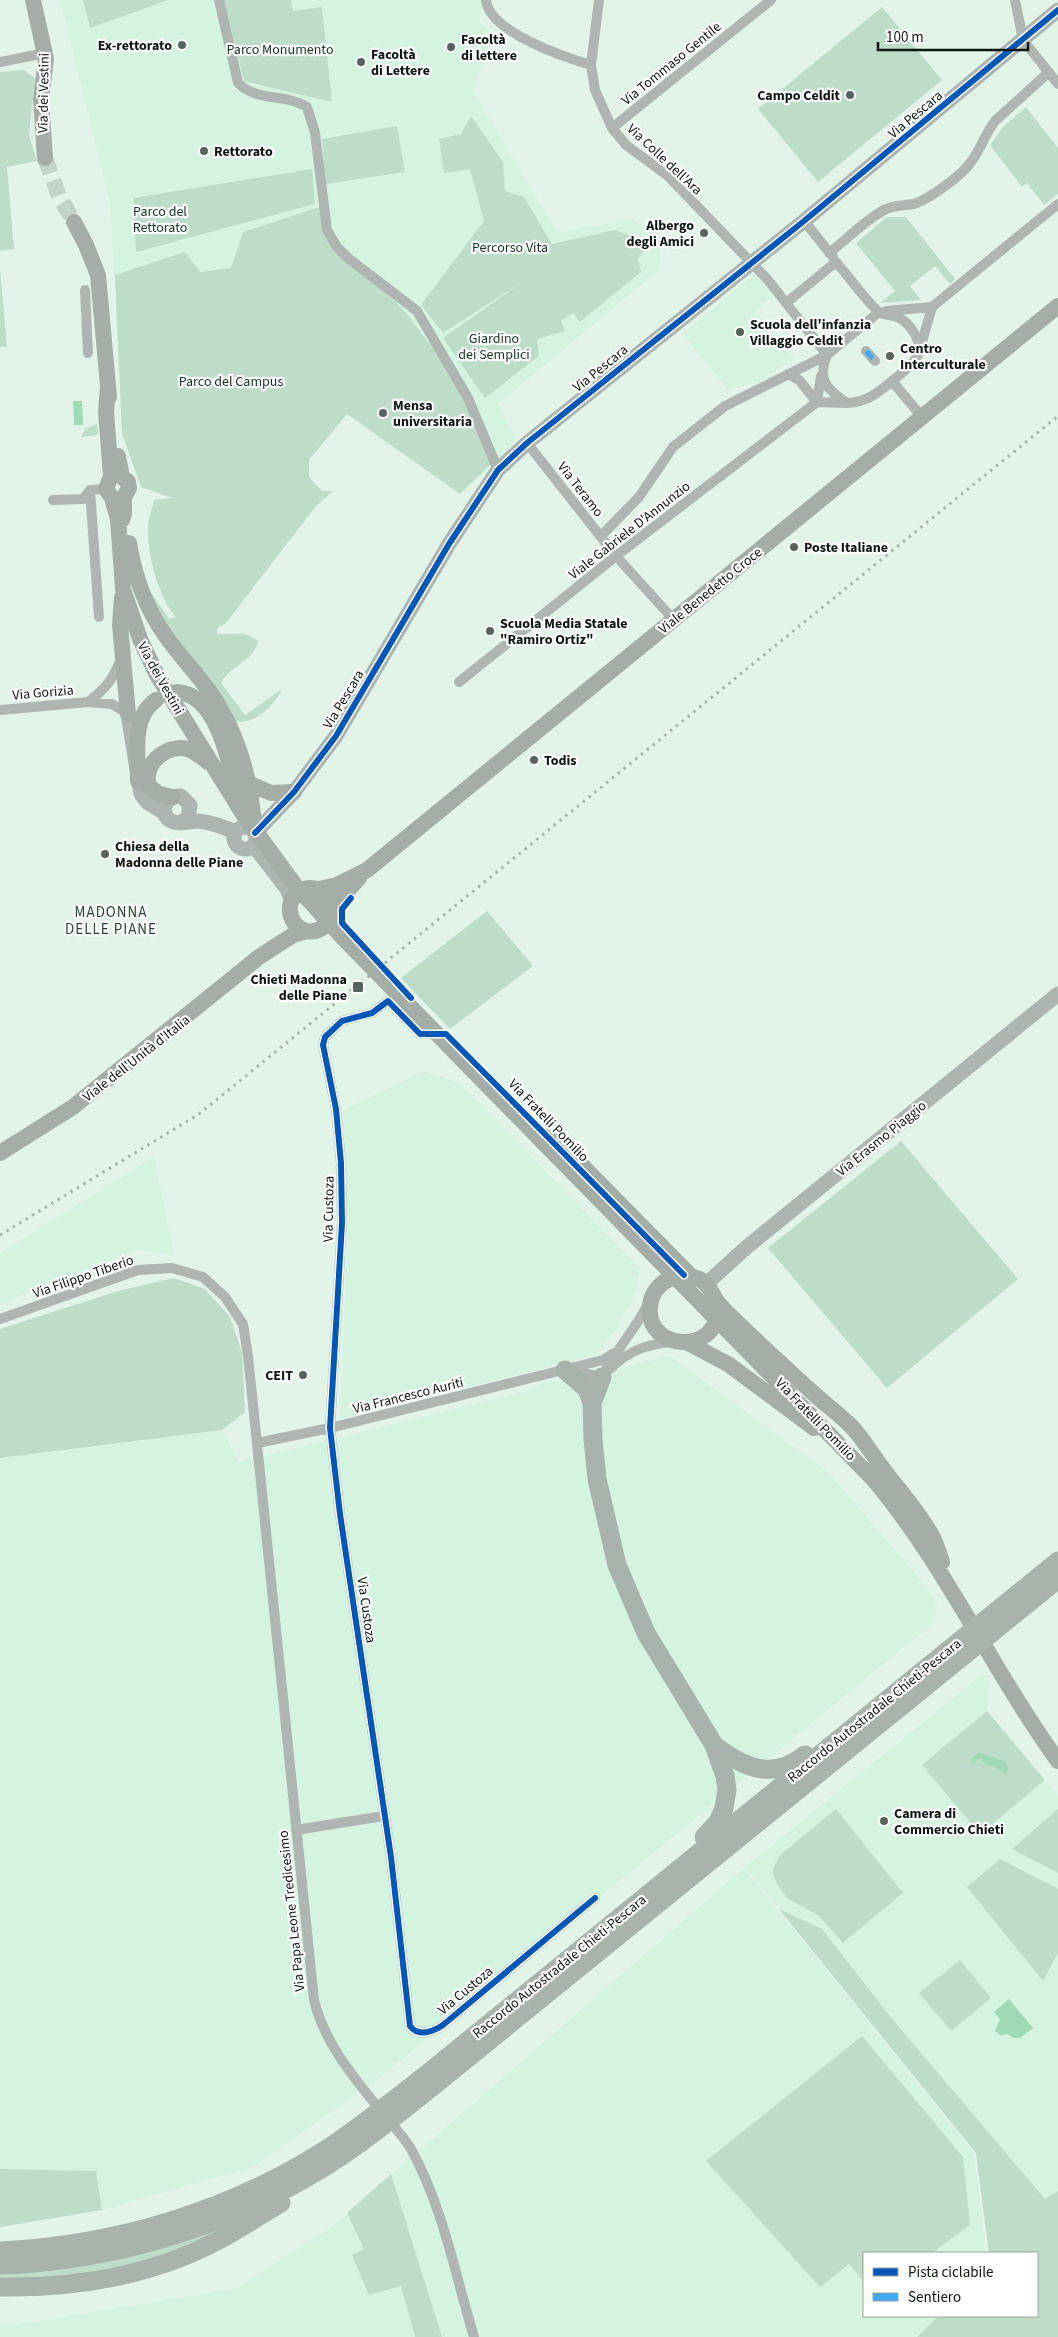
<svg xmlns="http://www.w3.org/2000/svg" width="1058" height="2337" font-family="'Source Sans 3',sans-serif">
	<style>
		.built { fill: #d5f4df }
		.green { fill: #bdddc8 }
		.water { fill: #9fdab4 }
		.lines { fill: none; stroke-linecap: round; stroke-linejoin: round }
		.primary-tunnel { stroke: #c2d3c7; stroke-width: 16; stroke-dasharray: 16 8; stroke-linecap: butt }
		.street { stroke: #afb6b1; stroke-width: 10 }
		.secondary { stroke: #acb5af; stroke-width: 15 }
		.primary { stroke: #a4aea7; stroke-width: 16 }
		.highway { stroke: #a8b3ac; stroke-width: 19 }
		.rail { stroke: #a7b2ab; stroke-width: 3; stroke-dasharray: 2.5 5; stroke-linecap: butt }
		.quiet { stroke: #3fa9f5; stroke-width: 5; stroke-dasharray: 10 5; stroke-linecap: butt }
		.cycleway-casing { stroke: #fff; stroke-width: 9 }
		.cycleway { stroke: #0057b8; stroke-width: 6 }
		.poi-dot { fill: #56645b; stroke: #fff; stroke-width: 2 }
		.labels { text-anchor: middle; stroke-width: 4.5; stroke-linejoin: round; paint-order: stroke }
		.poi-label { font-size: 14px; font-weight: bold; fill: #0b170f; stroke: #fff; text-anchor: start }
		.park-label { font-size: 14px; fill: #143521; stroke: #fff }
		.street-label { font-size: 14px; fill: #0b170f; stroke: #fff }
		.neighbourhood-label { font-size: 15px; letter-spacing: 1px; fill: #284532; stroke: #fff }
	</style>
	<rect width="100%" height="100%" fill="#e2f4e8"/>
	<path class="built" d="M60,0H482L479,22L493,33L473,91L557,232L632,219L660,236L659,270L498,404L517,441L460,494L347,413L290,483L141,487L122,434L110,202Z
		M755,273L774,296L755,311L794,359L758,382L728,390L683,334Z
		M424,1071L460,1083L641,1269L632,1301L615,1331L596,1355L340,1419L348,1222L343,1110Z
		M154,1157L174,1255L137,1250L0,1304V1253Z
		M670,1356L829,1473L926,1586L937,1605L936,1615L929,1627L378,2079L253,2167L102,2210L96,2171L0,2169V1458L222,1430L239,1462L536,1389L542,1383L554,1380L558,1383Z
		M984,1673L989,1681L987,1711L1058,1796V2291L1037,2253H989L976,2153L745,1867Z
		M744,1868L974,2153L986,2253H864V2316H939L917,2337H0V2327L237,2288L330,2228Z"/>
	<path class="green" d="M83,0H168L90,28Z
		M222,0H291L293,11L322,7L332,102L244,81Z
		M882,7L942,80L818,182L758,109Z
		M24,70L35,78L29,135L37,161L7,167L14,249L0,251V72Z
		M1026,107L1058,148V194L1044,205L1027,183L1022,187L990,145L1003,127Z
		M471,116L503,162L505,191L524,197L552,244L615,230L649,243L638,259L641,272L580,322L573,313L561,321L565,331L537,339L539,356L485,398L443,338L519,284L443,333L421,305L484,221L470,169L444,173L439,139L461,134Z
		M397,126L405,172L326,184L322,139Z
		M312,169L315,204L136,252L133,198Z
		M323,206L327,230L348,258L402,308L459,382L491,464L460,494L347,414L309,460V477L322,491H333L316,506L226,623L218,628L217,634C233,635 244,630 258,641C254,661 230,666 221,683L245,715L282,689C274,707 253,726 233,721L188,663L149,592L153,595L169,619L176,617C158,598 144,545 149,519C150,513 153,507 154,500L172,498L141,487L122,434L115,275L185,252L200,272L231,268L243,232Z
		M887,217H906L955,279L950,284L935,266L910,286L921,300L880,303L895,291L856,243Z
		M0,269L7,347H0Z
		M97,424L98,435L81,437L85,429Z
		M487,911L533,966L450,1029L401,978Z
		M901,1141L1018,1279L887,1388L768,1248Z
		M174,1278L205,1289L230,1317L242,1352L245,1412L222,1430L0,1458V1329L118,1291Z
		M987,1711L1045,1780L980,1834L922,1765Z
		M836,1809L903,1893L843,1943L819,1916L787,1898L777,1884L773,1874L774,1866L780,1855Z
		M1058,1809V1873L1012,1849Z
		M1000,1859L1058,1889V1953L1043,1981L967,1887Z
		M779,1909L822,1929L893,2020L1045,2199L1058,2191V2337H917L939,2316H1037V2253H989L976,2153Z
		M960,1960L991,1998L951,2031L919,1993Z
		M862,2036L963,2157L970,2225L932,2253H864V2282L849,2264L820,2287L706,2161Z
		M0,2169L96,2171L102,2210L0,2227Z
		M391,2174L442,2337H415L401,2286L369,2295L352,2255L364,2249L347,2213Z
		M236,2221L149,2265L0,2284V2273Z"/>
	<path class="water" d="M73,401H82L83,425H74Z
		M979,1752L1006,1762L1008,1768L1007,1775L1006,1776L995,1767L985,1765L981,1758L971,1764L970,1760Z
		M1009,1999L1033,2028L1020,2038H1013L1008,2034L1000,2035L995,2031L1000,2019L994,2012Z"/>
	<g class="lines">
		<path class="primary-tunnel" d="M45,158L59,196L74,222"/>
		<path class="street" d="M219,0L238,83C257,102 285,93 307,107L315,133L327,230L337,247L348,258L417,311L468,398L498,470
			M486,0C489,32 564,57 591,65
			M599,0L591,65L595,90L612,128L626,145L668,176L768,280L786,303
			M1015,0L1023,40L1058,84
			M0,62L45,53
			M612,128L771,0
			M804,221L833,257
			M829,253C847,239 864,221 884,210C893,205 903,206 914,204C929,199 956,179 967,167C980,153 984,135 995,121L1049,72
			M85,290L88,353
			M886,311L932,307L1058,204
			M920,349L932,307
			M866,351L875,361
			M827,355L786,303L836,262C844,271 872,308 879,312C885,316 894,314 901,319C911,325 923,343 918,355C914,364 904,371 897,377C880,391 869,402 847,403C826,389 817,380 827,355L879,312
			M788,374L799,380L817,402
			M892,381L922,417
			M817,402L821,376
			M527,443L616,556L674,620
			M53,500L83,499L90,490
			M601,536L639,497L673,447L725,406L827,355
			M99,617L90,490L106,489
			M459,682L616,556L817,402L847,403
			M88,702C104,690 113,680 120,661
			M0,710L88,702L112,704L128,714
			M439,1034H420L388,1001L372,1013L342,1021L325,1037L323,1045L336,1109L341,1163L342,1223L330,1428L340,1514L391,1857L410,2026C418,2037 433,2032 443,2025L595,1898
			M0,1319L138,1270L172,1268L203,1277L225,1297L243,1324L248,1356L314,2000C324,2042 353,2077 380,2110C390,2123 403,2135 411,2149C443,2207 455,2274 474,2337
			M610,1369C628,1351 647,1344 672,1342
			M571,1371L602,1377
			M602,1377C615,1351 635,1330 648,1304
			M257,1443L330,1428L603,1360L614,1353
			M296,1830L384,1816"/>
		<path class="secondary" d="M128,714L141,794L147,802L165,813
			M181,822L188,818L190,805L181,796C167,795 156,813 171,821C179,825 190,821 198,821C211,822 223,827 235,832
			M234 838a11 11 0 1 1 22 0a11 11 0 1 1-22 0Z
			M255,833L294,792L336,736L449,544L498,470L527,443L804,221L1058,10
			M254,846L287,889L291,899
			M706,1284L748,1246L1058,994"/>
		<path class="primary" d="M33,0L46,59L41,99L45,158
			M74,222L86,245L98,275L109,397
			M108,386L106,412L111,476L106,489L112,498L118,519L123,589L140,639L157,675L243,814L295,885L342,937L874,1480C946,1566 992,1670 1058,1761
			M118,456L122,477L128,482L129,488L124,497V514L122,520
			M129,543C134,574 146,608 165,635C182,660 205,681 220,708C241,744 252,788 254,828
			M122,597L120,625L128,714
			M177,692C218,694 230,766 238,798
			M138,781C138,754 131,717 156,700
			M250,784L271,793L294,792
			M173,797L159,794L149,786C142,764 167,743 188,749C195,752 202,757 208,762
			M319,889L337,885L367,870L1058,306
			M332,912C331,893 315,882 298,892C278,909 298,942 322,928C330,923 331,913 336,905C343,895 351,887 359,878
			M544,1136L563,1146L688,1273
			M0,1153L73,1107L259,957L293,935L307,931
			M717,1309C719,1355 645,1352 650,1306C652,1282 680,1268 701,1280C711,1286 712,1296 719,1304C726,1312 735,1320 743,1328C766,1350 789,1371 812,1392C825,1404 840,1415 852,1427C864,1440 873,1456 884,1470C899,1490 918,1511 931,1534C936,1542 939,1553 942,1562
			M688,1343L728,1364L814,1428"/>
		<path class="highway" d="M565,1370L587,1389L592,1403
			M602,1377L592,1403L593,1439L597,1479L617,1565L646,1633L714,1745L725,1776L727,1790L724,1808L718,1822L704,1837
			M714,1745C744,1768 772,1781 805,1755
			M0,2251C117,2245 231,2211 330,2147C364,2124 395,2099 427,2074L1058,1561
			M0,2265C113,2261 227,2227 323,2168C360,2145 393,2118 427,2091L1058,1579
			M0,2287C75,2288 152,2276 219,2240C240,2229 260,2215 281,2203"/>
		<path class="rail" d="M0,1235L199,1114L1058,416"/>
		<path class="quiet" d="M866,351L875,361"/>
		<g class="cycleway-casing">
			<path id="cycleway" d="M255,833L294,792L336,736L449,544L498,470L527,443L804,221L1058,10
				M351,898L342,909V923L411,998
				M595,1898L443,2025C433,2032 418,2037 410,2026L391,1857L340,1514L330,1428L342,1223L341,1163L336,1109L323,1045L325,1037L342,1021L372,1013L388,1001L420,1034H446L684,1275"/>
		</g>
		<use href="#cycleway" class="cycleway"/>
	</g>
	<g class="poi-dot">
		<circle cx="182" cy="45" r="5"/>
		<circle cx="451" cy="47" r="5"/>
		<circle cx="361" cy="62" r="5"/>
		<circle cx="850" cy="95" r="5"/>
		<circle cx="204" cy="151" r="5"/>
		<circle cx="704" cy="233" r="5"/>
		<circle cx="740" cy="332" r="5"/>
		<circle cx="890" cy="356" r="5"/>
		<circle cx="383" cy="413" r="5"/>
		<circle cx="794" cy="547" r="5"/>
		<circle cx="490" cy="631" r="5"/>
		<circle cx="534" cy="760" r="5"/>
		<circle cx="105" cy="854" r="5"/>
		<rect x="352" y="981" width="12" height="12" rx="2.5"/>
		<circle cx="303" cy="1375" r="5"/>
		<circle cx="884" cy="1821" r="5"/>
	</g>
	<g class="labels">
		<g class="poi-label">
			<text x="461" y="44">Facoltà<tspan x="461" dy="16">di lettere</tspan></text>
			<text x="172" y="50" text-anchor="end">Ex-rettorato</text>
			<text x="371" y="59">Facoltà<tspan x="371" dy="16">di Lettere</tspan></text>
			<text x="840" y="100" text-anchor="end">Campo Celdit</text>
			<text x="214" y="156">Rettorato</text>
			<text x="694" y="230" text-anchor="end">Albergo<tspan x="694" dy="16">degli Amici</tspan></text>
			<text x="750" y="329">Scuola dell'infanzia<tspan x="750" dy="16">Villaggio Celdit</tspan></text>
			<text x="900" y="353">Centro<tspan x="900" dy="16">Interculturale</tspan></text>
			<text x="393" y="410">Mensa<tspan x="393" dy="16">universitaria</tspan></text>
			<text x="804" y="552">Poste Italiane</text>
			<text x="500" y="628">Scuola Media Statale<tspan x="500" dy="16">"Ramiro Ortiz"</tspan></text>
			<text x="544" y="765">Todis</text>
			<text x="115" y="851">Chiesa della<tspan x="115" dy="16">Madonna delle Piane</tspan></text>
			<text x="347" y="984" text-anchor="end">Chieti Madonna<tspan x="347" dy="16">delle Piane</tspan></text>
			<text x="293" y="1380" text-anchor="end">CEIT</text>
			<text x="894" y="1818">Camera di<tspan x="894" dy="16">Commercio Chieti</tspan></text>
		</g>
		<g class="park-label">
			<text x="280" y="54">Parco Monumento</text>
			<text x="160" y="216">Parco del<tspan x="160" dy="16">Rettorato</tspan></text>
			<text x="510" y="252">Percorso Vita</text>
			<text x="494" y="343">Giardino<tspan x="494" dy="16">dei Semplici</tspan></text>
			<text x="231" y="386">Parco del Campus</text>
		</g>
		<g class="street-label">
			<text transform="translate(671 63) rotate(-39)" y="5">Via Tommaso Gentile</text>
			<text transform="translate(43 93) rotate(-89)" y="5">Via dei Vestini</text>
			<text transform="translate(915 114) rotate(-40)" y="5">Via Pescara</text>
			<text transform="translate(665 159) rotate(43)" y="5">Via Colle dell'Ara</text>
			<text transform="translate(600 368) rotate(-39)" y="5">Via Pescara</text>
			<text transform="translate(581 489) rotate(52)" y="5">Via Teramo</text>
			<text transform="translate(629 530) rotate(-38)" y="5">Viale Gabriele D'Annunzio</text>
			<text transform="translate(710 590) rotate(-39)" y="5">Viale Benedetto Croce</text>
			<text transform="translate(161 678) rotate(61)" y="5">Via dei Vestini</text>
			<text transform="translate(43 692) rotate(-5)" y="5">Via Gorizia</text>
			<text transform="translate(343 699) rotate(-59)" y="5">Via Pescara</text>
			<text transform="translate(136 1058) rotate(-38)" y="5">Viale dell'Unità d'Italia</text>
			<text transform="translate(549 1120) rotate(46)" y="5">Via Fratelli Pomilio</text>
			<text transform="translate(881 1138) rotate(-39)" y="5">Via Erasmo Piaggio</text>
			<text transform="translate(328 1209) rotate(-89)" y="5">Via Custoza</text>
			<text transform="translate(83 1276) rotate(-19)" y="5">Via Filippo Tiberio</text>
			<text transform="translate(408 1395) rotate(-14)" y="5">Via Francesco Auriti</text>
			<text transform="translate(816 1419) rotate(46)" y="5">Via Fratelli Pomilio</text>
			<text transform="translate(367 1610) rotate(82)" y="5">Via Custoza</text>
			<text transform="translate(874 1710) rotate(-39)" y="5">Raccordo Autostradale Chieti-Pescara</text>
			<text transform="translate(291 1911) rotate(-96)" y="5">Via Papa Leone Tredicesimo</text>
			<text transform="translate(559 1966) rotate(-39)" y="5">Raccordo Autostradale Chieti-Pescara</text>
			<text transform="translate(465 1990) rotate(-40)" y="5">Via Custoza</text>
		</g>
		<g class="neighbourhood-label">
			<text x="111" y="917">MADONNA<tspan x="111" dy="17">DELLE PIANE</tspan></text>
		</g>
	</g>
	<rect x="863" y="2252" width="175" height="65" fill="#ffffff" stroke="#9da29f"/>
	<rect x="873" y="2268" width="25" height="8" fill="#0057b8" stroke="#9da29f"/>
	<text x="908" y="2277" font-size="15" fill="#0b170f">Pista ciclabile</text>
	<rect x="873" y="2293" width="25" height="8" fill="#3fa9f5" stroke="#9da29f"/>
	<text x="908" y="2302" font-size="15" fill="#0b170f">Sentiero</text>
	<path d="M878 42v8h150v-8" fill="none" stroke="#0b170f" stroke-width="2.5"/>
	<text x="886" y="42" font-size="15" fill="#0b170f" stroke="#ffffff" stroke-width="4" paint-order="stroke">100 m</text>
</svg>
